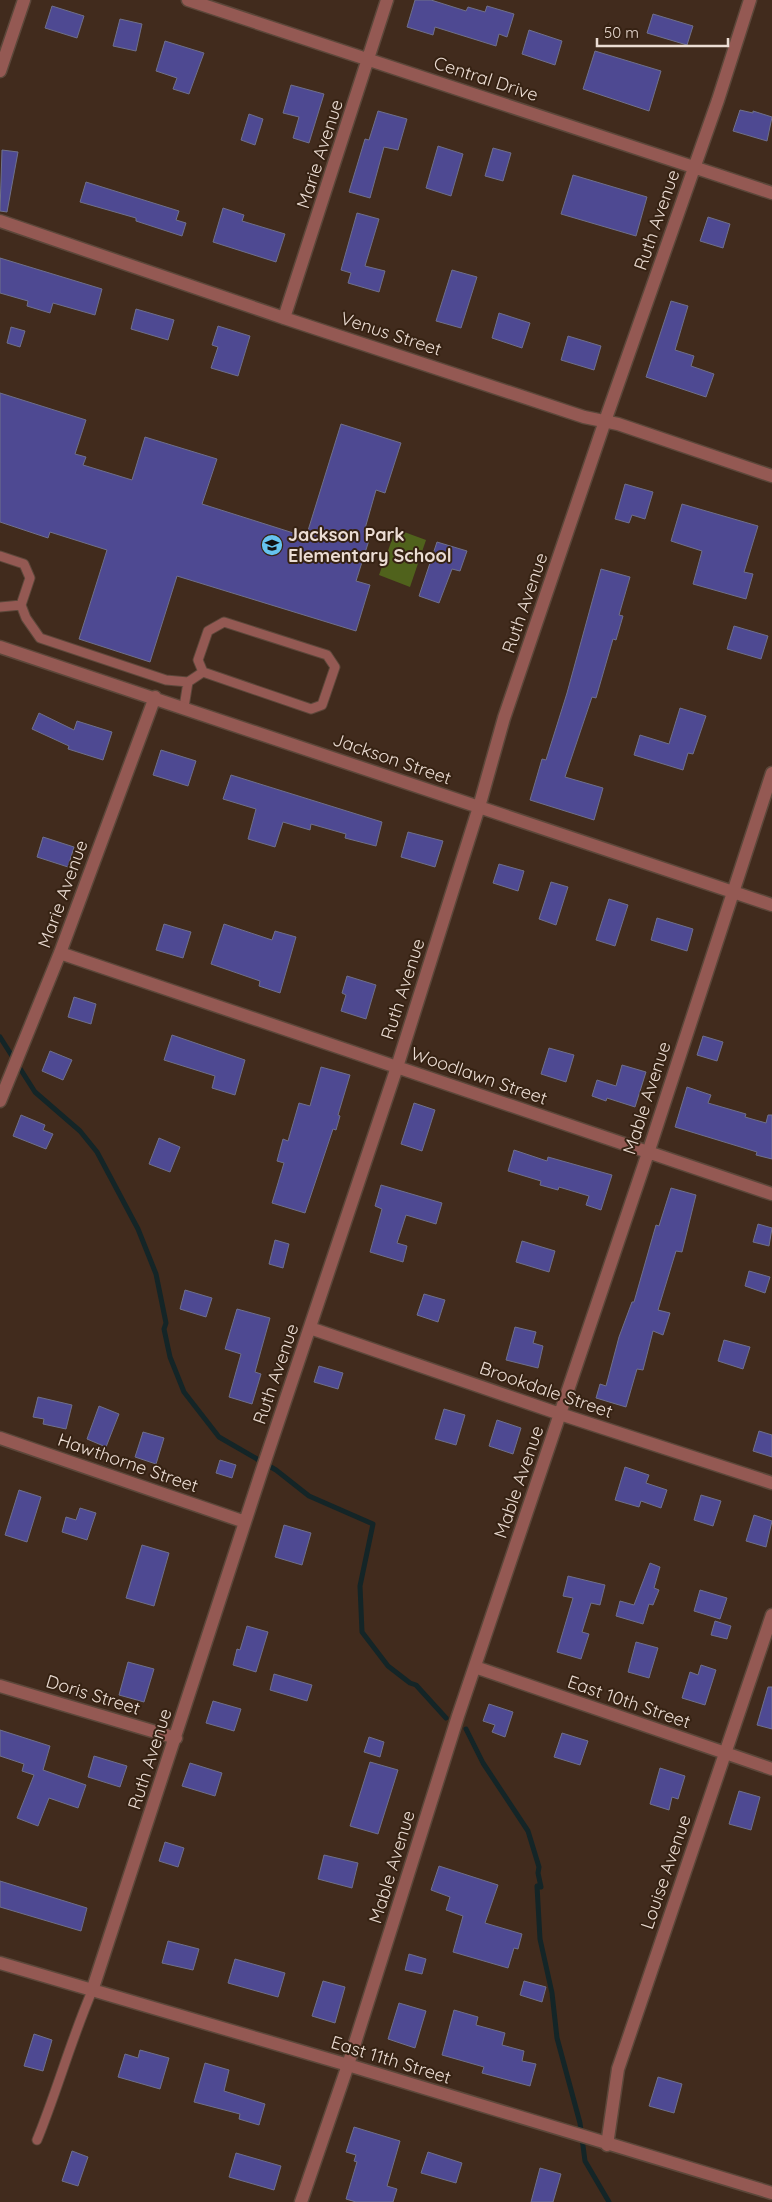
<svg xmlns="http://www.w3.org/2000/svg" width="772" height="2202" font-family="Quicksand,sans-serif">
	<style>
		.green { fill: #50621c }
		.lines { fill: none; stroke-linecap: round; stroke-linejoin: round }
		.stream { stroke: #142527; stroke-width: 5 }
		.building { fill: #4e4992; stroke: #6f708a }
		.service-casing { stroke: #5c473a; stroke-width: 11 }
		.minor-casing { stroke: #5c473a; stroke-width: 15 }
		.service { stroke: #945953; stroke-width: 9 }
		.minor { stroke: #945953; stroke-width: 12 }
		.labels { text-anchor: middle; stroke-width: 4; stroke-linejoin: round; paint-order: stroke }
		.street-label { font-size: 18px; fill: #ecddd4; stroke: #362213 }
		.poi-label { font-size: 18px; font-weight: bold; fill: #ecddd4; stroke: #362213; text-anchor: start }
	</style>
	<rect width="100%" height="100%" fill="#412b1d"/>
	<path class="green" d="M396,529L426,540L410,587L379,575Z"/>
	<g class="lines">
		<path class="stream" d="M0,1037L35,1092L80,1131L97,1152L138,1229L156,1274L166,1323L164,1329L170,1357L184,1392L219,1437L276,1470L309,1496L373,1524L360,1586L362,1632L388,1666L410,1683L416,1685L446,1718
			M466,1729L483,1763L528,1831L539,1867L538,1873L541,1887L537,1886L540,1939L552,1993L557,2038L580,2123L585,2161L609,2202"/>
	</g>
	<path class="building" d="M415,0H431L466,11L468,7L485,12L487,6L514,14L507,37L499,34L496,46L435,27L433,35L407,27Z
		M52,6L84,16L77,38L45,28Z
		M653,14L693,26L687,45L647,33Z
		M120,19L142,24L136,51L113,46Z
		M529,30L562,41L555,65L522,54Z
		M165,41L204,53L189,94L173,89L177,78L156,71Z
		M595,51L661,71L649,111L583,89Z
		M291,85L324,94L309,143L293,138L299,117L283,113Z
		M740,110L753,113V111L772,117L767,141L733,131Z
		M378,111L407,119L398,150L384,147L370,198L349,192L365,139L369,140Z
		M249,114L263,119L255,145L241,140Z
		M438,146L463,154L451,196L426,188Z
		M493,148L511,153L503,181L485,176Z
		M2,150L18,152L7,212L0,211Z
		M573,175L647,197L636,236L561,214Z
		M86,182L179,211L176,220L186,223L182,236L136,221V218L80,202Z
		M223,208L244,215L242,221L285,234L276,262L213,242Z
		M357,213L379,219L365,266L385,271L379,292L348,283L351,273L341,270Z
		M708,217L730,224L723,248L700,241Z
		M0,258L102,289L95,315L53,303L50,313L27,306L28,301L0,293Z
		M452,270L477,277L461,328L436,321Z
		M671,301L688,306L675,350L694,356L691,366L714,374L706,397L646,377Z
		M136,309L174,320L168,340L131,329Z
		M499,313L530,323L522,348L492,338Z
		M218,326L250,336L238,376L211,368L218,347L212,345Z
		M11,327L25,331L20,347L7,343Z
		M568,336L601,346L594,370L561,360Z
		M0,393L86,420L75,454L86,457L83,465L132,480L145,437L217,459L202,504L306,537L341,424L401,443L385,493L376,490L364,532L371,534L356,581L370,585L356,631L177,576L150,662L79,639L107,550L50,532L48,538L0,522Z
		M625,484L653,492L645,519L632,515L629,523L615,519Z
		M682,504L758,526L744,572L753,574L746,599L693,584L702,551L671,541Z
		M437,542L467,551L460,571L452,569L439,603L419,596Z
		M601,569L630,577L619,615L623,616L616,640L613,639L596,698L592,697L565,777L603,788L594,820L530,800L542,759L546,760L567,693Z
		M734,626L768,636L761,659L727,649Z
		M680,708L706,716L693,754L688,753L683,770L634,755L640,735L669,744Z
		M39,713L74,730L77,721L112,732L103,760L68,749L69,746L32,729Z
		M161,750L196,761L188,786L153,775Z
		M231,775L382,822L376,846L345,838L346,834L311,824L310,830L283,822L275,847L248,839L256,809L223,799Z
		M408,832L443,841L435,867L401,857Z
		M43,837L74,847L68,867L37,857Z
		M499,864L524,871L518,891L493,883Z
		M551,882L568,887L556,925L539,919Z
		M609,899L628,905L615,946L596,940Z
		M657,918L693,929L687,951L651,940Z
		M164,924L191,932L183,958L156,950Z
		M224,924L272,940L275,931L296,937L280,993L259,986L260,981L211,964Z
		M347,976L376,985L366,1019L341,1011L346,995L342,993Z
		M74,997L96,1004L91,1024L68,1017Z
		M172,1035L245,1060L235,1095L212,1088L215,1076L164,1060Z
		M703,1036L723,1042L717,1061L697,1055Z
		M549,1048L574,1055L566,1082L541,1074Z
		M50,1051L72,1060L63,1080L42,1071Z
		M622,1065L646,1072L635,1107L607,1098L606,1101L592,1096L597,1080L616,1086Z
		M321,1067L350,1075L338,1115L340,1116L336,1130L333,1129L305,1213L272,1203L284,1163L277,1161L283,1139L288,1141L299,1103L310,1106Z
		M687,1087L711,1095L708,1103L746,1114L745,1117L766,1123L768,1115H772V1159L756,1155L757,1152L675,1127Z
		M414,1103L435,1110L422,1151L401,1144Z
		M21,1115L45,1125L43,1130L53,1134L46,1149L13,1136Z
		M159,1138L180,1147L170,1172L149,1164Z
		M514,1150L547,1161L548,1157L612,1175L601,1210L586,1205L589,1196L559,1187L558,1190L540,1185L541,1181L508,1171Z
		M381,1185L442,1203L436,1224L406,1215L397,1243L407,1246L403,1262L370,1252L382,1209L375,1206Z
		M671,1188L696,1195L682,1252L676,1251L658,1310L670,1313L663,1335L653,1331L643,1370L637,1369L626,1407L596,1398L600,1384L606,1386L619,1337L632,1302H634L656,1225L659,1226Z
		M758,1224L772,1228L769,1246L753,1242Z
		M275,1240L289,1244L283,1268L269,1264Z
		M522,1241L555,1251L549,1272L516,1262Z
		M749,1271L770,1277L765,1293L745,1286Z
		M185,1290L212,1298L206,1317L180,1309Z
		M424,1294L445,1300L438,1322L417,1315Z
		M237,1309L270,1318L255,1372L261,1374L252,1404L229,1397L241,1354L225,1349Z
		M515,1327L536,1332L533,1343L543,1346L538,1368L506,1360Z
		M724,1340L750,1347L743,1369L718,1361Z
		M319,1366L343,1373L338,1389L314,1382Z
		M38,1397L72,1405L66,1429L43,1424L44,1419L33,1417Z
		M99,1406L119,1414L106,1447L87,1439Z
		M444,1409L465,1415L456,1445L435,1439Z
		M497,1420L521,1428L513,1454L489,1446Z
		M759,1431L772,1435V1457L753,1451Z
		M143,1432L164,1438L156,1464L135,1457Z
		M220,1460L236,1465L232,1478L216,1473Z
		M625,1467L649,1475L646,1483L667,1490L661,1508L641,1501L639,1507L615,1500Z
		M19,1490L41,1497L27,1542L5,1535Z
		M701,1495L721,1501L713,1526L694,1520Z
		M80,1508L96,1513L87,1540L62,1532L66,1517L76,1520Z
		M754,1515L772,1521L766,1547L746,1541Z
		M284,1525L311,1533L302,1565L275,1557Z
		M142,1545L169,1553L154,1606L126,1598Z
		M650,1563L660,1567L654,1588L659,1590L653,1605L649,1604L643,1624L616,1616L620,1601L634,1605Z
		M568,1576L605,1585L600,1605L591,1603L582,1632L589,1634L581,1659L557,1652L573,1598L563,1596Z
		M700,1590L727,1598L720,1619L694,1611Z
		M715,1621L731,1626L727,1639L711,1635Z
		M247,1626L268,1632L256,1672L233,1665L237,1649L240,1650Z
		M636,1642L658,1648L649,1678L628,1672Z
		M128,1662L154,1669L144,1702L119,1695Z
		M701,1665L716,1670L705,1705L682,1698L690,1672L698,1675Z
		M274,1674L312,1685L307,1701L270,1690Z
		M768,1687H772V1729L757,1725Z
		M213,1701L241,1709L234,1731L206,1723Z
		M489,1704L513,1712L505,1737L492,1732L495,1725L483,1721Z
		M0,1730L50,1746L43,1770L86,1785L78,1808L49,1798L38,1826L17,1818L34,1775L22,1771L24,1764L0,1756Z
		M562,1733L588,1741L580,1765L554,1757Z
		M369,1737L384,1742L380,1757L364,1752Z
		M94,1756L127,1766L120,1787L88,1777Z
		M370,1762L398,1770L378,1834L350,1826Z
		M190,1763L222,1773L215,1796L182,1786Z
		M660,1768L685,1776L678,1799L672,1797L669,1810L650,1804Z
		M739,1791L760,1797L751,1830L729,1824Z
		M165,1842L184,1848L178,1867L159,1861Z
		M324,1855L358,1863L352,1888L318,1879Z
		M439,1866L498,1885L485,1923L522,1934L518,1949L514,1948L508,1968L453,1952L463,1916L446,1910L450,1897L431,1890Z
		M0,1881L87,1908L81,1931L0,1907Z
		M168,1941L199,1949L193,1970L162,1963Z
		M409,1954L426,1959L422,1974L405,1970Z
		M235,1959L285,1973L278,1997L228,1983Z
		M323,1981L345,1987L335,2023L312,2016Z
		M524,1981L546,1987L542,2002L520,1995Z
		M399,2003L426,2011L415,2048L388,2039Z
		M454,2010L478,2017L476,2025L505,2033L502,2045L524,2051L522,2061L536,2064L530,2086L482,2073L484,2067L442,2055Z
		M34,2034L52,2040L43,2071L24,2066Z
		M140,2050L169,2058L160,2089L118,2077L125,2054L138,2058Z
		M205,2063L229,2070L224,2091L265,2104L259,2125L239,2119L240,2114L194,2102Z
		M658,2077L682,2084L674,2113L649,2106Z
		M354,2127L400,2141L387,2186L397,2189L393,2202H356L346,2199L357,2162L354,2161L356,2155L346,2152Z
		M72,2151L88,2157L78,2186L62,2181Z
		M428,2152L462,2163L456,2183L421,2173Z
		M236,2153L281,2166L274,2190L229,2177Z
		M540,2168L561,2174L553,2202H531Z"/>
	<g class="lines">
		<g class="service-casing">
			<path id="service" d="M0,556L24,564L30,578L21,605L26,618L40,638L166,680L188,682L203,672
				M0,607L21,605
				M224,622L327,655L335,667L322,705L311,709L203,672L198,660L208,631Z
				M184,707L188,682
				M37,2140C57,2091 71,2040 92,1991"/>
		</g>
		<g class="minor-casing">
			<path id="minor" d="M188,0L772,193
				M0,71L24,0
				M0,221L284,318L584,417L618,424L772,476
				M284,318L387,0
				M0,647L772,905
				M60,953L772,1194
				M0,1101L60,953L155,697
				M310,1328L560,1414L772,1483
				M0,1438L245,1522
				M475,1667L772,1769
				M0,1686L176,1738
				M0,1963L348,2065L772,2193
				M92,1991L262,1470L397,1067L479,807L504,718L605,421L718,100L750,0
				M607,2145L618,2069L772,1615
				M301,2202L348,2065L458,1716L648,1153L772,773"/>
		</g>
		<use href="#service" class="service"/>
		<use href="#minor" class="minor"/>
	</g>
	<defs>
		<g id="school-disc" transform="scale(1.125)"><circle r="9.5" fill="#66c4ef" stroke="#362213"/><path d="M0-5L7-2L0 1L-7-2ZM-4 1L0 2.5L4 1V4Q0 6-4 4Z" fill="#111"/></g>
	</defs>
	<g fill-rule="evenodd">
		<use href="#school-disc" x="272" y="545"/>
	</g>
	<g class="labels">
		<g class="street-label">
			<text transform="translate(486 79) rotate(18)" y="6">Central Drive</text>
			<text transform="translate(320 154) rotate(-72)" y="6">Marie Avenue</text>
			<text transform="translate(657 220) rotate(-71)" y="6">Ruth Avenue</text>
			<text transform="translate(391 334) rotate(18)" y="6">Venus Street</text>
			<text transform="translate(525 603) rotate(-71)" y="6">Ruth Avenue</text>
			<text transform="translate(392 759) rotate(19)" y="6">Jackson Street</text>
			<text transform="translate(63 894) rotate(-70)" y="6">Marie Avenue</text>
			<text transform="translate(403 989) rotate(-72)" y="6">Ruth Avenue</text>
			<text transform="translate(479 1076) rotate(19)" y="6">Woodlawn Street</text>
			<text transform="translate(647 1098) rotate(-72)" y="6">Mable Avenue</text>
			<text transform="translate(276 1374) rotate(-71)" y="6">Ruth Avenue</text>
			<text transform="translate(546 1390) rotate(19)" y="6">Brookdale Street</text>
			<text transform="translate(128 1463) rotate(19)" y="6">Hawthorne Street</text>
			<text transform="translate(519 1482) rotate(-71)" y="6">Mable Avenue</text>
			<text transform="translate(93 1695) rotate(17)" y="6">Doris Street</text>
			<text transform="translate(629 1702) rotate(19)" y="6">East 10th Street</text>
			<text transform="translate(150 1759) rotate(-72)" y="6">Ruth Avenue</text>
			<text transform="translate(392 1867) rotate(-73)" y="6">Mable Avenue</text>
			<text transform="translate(666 1872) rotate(-71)" y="6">Louise Avenue</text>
			<text transform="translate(391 2060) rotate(17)" y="6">East 11th Street</text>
		</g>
		<g class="poi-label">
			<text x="288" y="541">Jackson Park<tspan x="288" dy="21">Elementary School</tspan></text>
		</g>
	</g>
	<path d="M597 38v8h131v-8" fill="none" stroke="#ecddd4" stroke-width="2.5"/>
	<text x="604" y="38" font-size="15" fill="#ecddd4" stroke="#362213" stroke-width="4" paint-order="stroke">50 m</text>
</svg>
